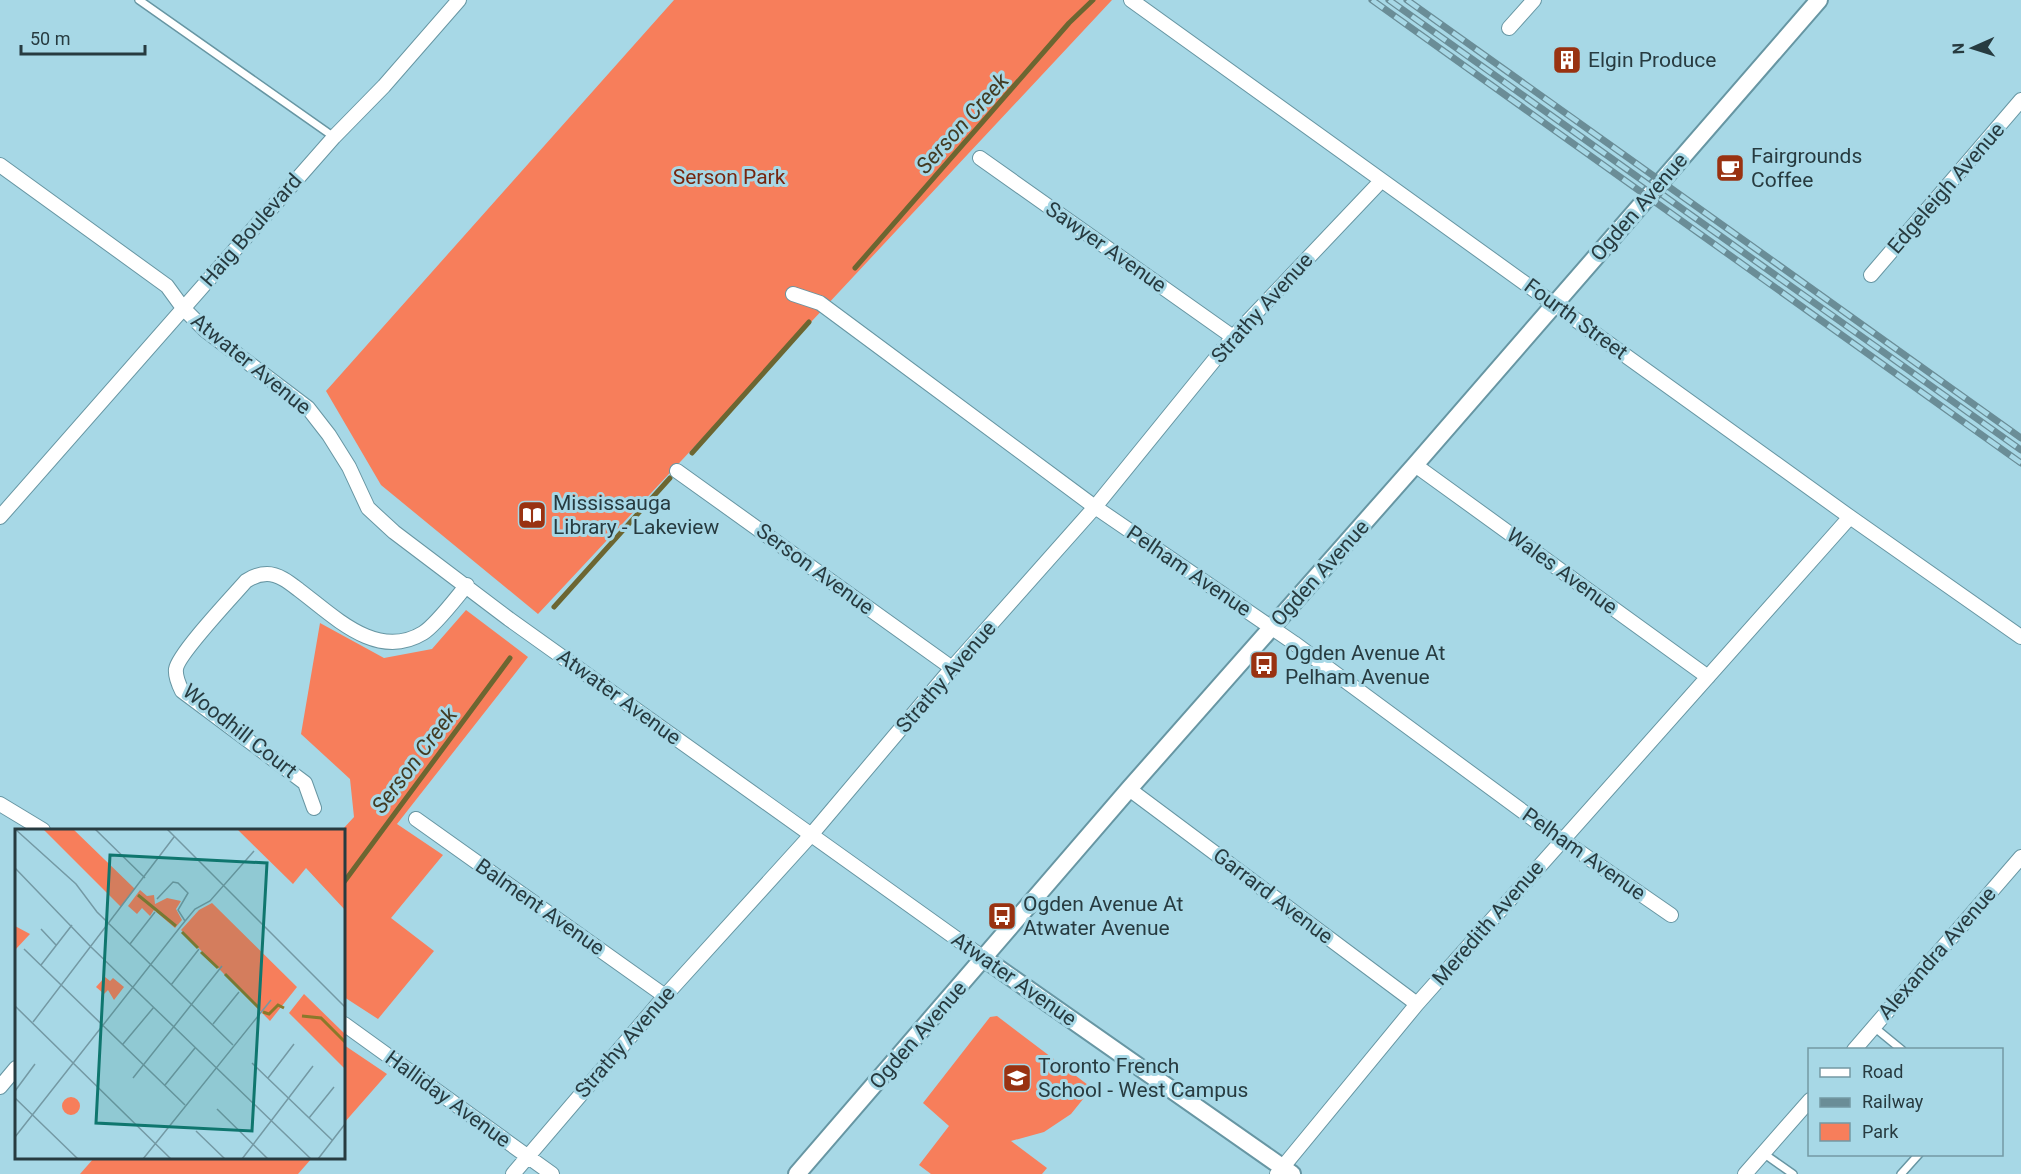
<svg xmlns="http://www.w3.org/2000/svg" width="2021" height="1174" font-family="Roboto,sans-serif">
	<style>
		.green { fill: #f77e5b }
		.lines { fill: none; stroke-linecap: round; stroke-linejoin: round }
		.stream { stroke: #6c6631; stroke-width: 5 }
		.service-casing { stroke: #6796a3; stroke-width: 10 }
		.minor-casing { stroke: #6796a3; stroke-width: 16 }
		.tertiary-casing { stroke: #6796a3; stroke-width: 20 }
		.service { stroke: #fff; stroke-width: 7 }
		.minor { stroke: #fff; stroke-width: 14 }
		.tertiary { stroke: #fff; stroke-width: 16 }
		.rail-casing { stroke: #6a8d97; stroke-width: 7 }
		.rail { stroke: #a7d8e6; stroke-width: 4.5; stroke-dasharray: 14; stroke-linecap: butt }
		.labels { text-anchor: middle; stroke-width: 6; stroke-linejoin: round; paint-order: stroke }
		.poi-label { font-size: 21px; fill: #273b40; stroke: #a7d8e6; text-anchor: start }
		.park-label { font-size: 21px; fill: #76260e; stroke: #a7d8e6 }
		.street-label { font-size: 21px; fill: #273b40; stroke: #a7d8e6 }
		.water-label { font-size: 22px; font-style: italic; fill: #423c24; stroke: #a7d8e6 }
		.inset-river { fill: none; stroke: #8a792a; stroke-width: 3 }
		.inset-road { fill: none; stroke: #7499a4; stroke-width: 1.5 }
		.view { fill: #0f766e; fill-opacity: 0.15; stroke: #0f766e; stroke-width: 3 }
		.inset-edge { fill: none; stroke: #273b40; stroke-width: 3 }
	</style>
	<rect width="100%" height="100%" fill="#a7d8e6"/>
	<path class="green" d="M674,0H1112L538,614L381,485L326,391Z
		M466,610L528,657L397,824L443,855L391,918L434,951L378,1019L344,997V830H342L354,817L350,779L301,734L320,623L384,658L432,649Z
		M997,1016L1092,1088L1071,1114L1044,1132L1011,1141L1047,1168L1042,1174H931L919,1165L949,1126L923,1103L990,1017Z
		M344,1045L387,1074L344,1123Z
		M94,1158H312L298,1174H80Z"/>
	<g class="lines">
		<path class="stream" d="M855,268L1069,23L1093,0
			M692,453L809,322
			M554,607L670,478
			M344,882L510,658"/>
		<g class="service-casing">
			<path id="service" d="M139,0L334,137
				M1874,1027L1902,1050
				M1763,1153L1793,1174
				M1901,1174L1919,1154"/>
		</g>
		<g class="minor-casing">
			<path id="minor" d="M1131,0L1850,517L2021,637
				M1509,28L1534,0
				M980,158L1233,337
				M0,165L167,286L183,308L205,330L308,408L329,435L349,467L368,508L394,532L509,619L985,959
				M1871,275L2021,100
				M793,294L820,303L1095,507L1294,643L1548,830L1671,915
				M1415,465L1708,677
				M677,471L952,668
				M0,517L334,137L384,86L459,0
				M1129,789L1417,1004
				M0,804L43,830
				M314,808L305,783L182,691C179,685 175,677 176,669C178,654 233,596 246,581C252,577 259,574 267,574C279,574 290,583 299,590C335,617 377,661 423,633C436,625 456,598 467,585
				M416,819L665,996
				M344,1024L552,1174
				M1854,1050L2021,857
				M0,1087L16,1068
				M513,1174L665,996L811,835L952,668L1095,507L1233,337L1381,181
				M1277,1174L1417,1004L1850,517
				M1745,1174L1810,1100"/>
		</g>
		<g class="tertiary-casing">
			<path id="tertiary" d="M985,959L1292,1174
				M797,1174L1129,789L1415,465L1819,0"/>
		</g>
		<use href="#service" class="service"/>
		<use href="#minor" class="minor"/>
		<use href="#tertiary" class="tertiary"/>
		<g class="rail-casing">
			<path id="rail" d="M1372,0L2021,463
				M1389,0L2021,450
				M1407,0L2021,438"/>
		</g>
		<use href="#rail" class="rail"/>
	</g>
	<defs>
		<g id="building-square" transform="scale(1.5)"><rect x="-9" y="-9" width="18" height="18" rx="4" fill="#993211" stroke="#a7d8e6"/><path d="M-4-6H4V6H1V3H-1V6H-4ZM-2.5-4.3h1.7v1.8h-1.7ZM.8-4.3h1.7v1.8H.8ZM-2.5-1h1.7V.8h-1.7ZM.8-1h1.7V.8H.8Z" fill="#fff"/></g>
		<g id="cafe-square" transform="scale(1.5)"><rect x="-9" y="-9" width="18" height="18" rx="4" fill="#993211" stroke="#a7d8e6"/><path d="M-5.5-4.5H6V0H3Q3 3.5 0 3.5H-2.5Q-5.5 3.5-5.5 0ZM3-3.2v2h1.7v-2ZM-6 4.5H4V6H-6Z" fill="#fff"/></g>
		<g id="library-square" transform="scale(1.5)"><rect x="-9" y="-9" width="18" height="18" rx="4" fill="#993211" stroke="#a7d8e6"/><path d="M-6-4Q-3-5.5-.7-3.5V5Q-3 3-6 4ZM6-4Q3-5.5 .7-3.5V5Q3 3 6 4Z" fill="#fff"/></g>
		<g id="bus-square" transform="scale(1.5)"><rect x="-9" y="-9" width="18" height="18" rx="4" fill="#993211" stroke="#a7d8e6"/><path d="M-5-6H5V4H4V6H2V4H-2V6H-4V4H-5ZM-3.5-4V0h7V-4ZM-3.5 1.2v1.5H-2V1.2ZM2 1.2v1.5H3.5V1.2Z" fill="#fff"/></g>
		<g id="school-square" transform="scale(1.5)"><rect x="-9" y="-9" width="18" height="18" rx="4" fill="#993211" stroke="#a7d8e6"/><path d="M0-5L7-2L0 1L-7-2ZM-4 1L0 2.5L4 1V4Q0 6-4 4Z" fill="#fff"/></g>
	</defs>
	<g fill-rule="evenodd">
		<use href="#building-square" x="1567" y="60"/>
		<use href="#cafe-square" x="1730" y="168"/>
		<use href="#library-square" x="532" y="515"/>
		<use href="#bus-square" x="1264" y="665"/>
		<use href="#bus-square" x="1002" y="916"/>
		<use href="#school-square" x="1017" y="1078"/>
	</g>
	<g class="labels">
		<g class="poi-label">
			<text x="1588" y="67">Elgin Produce</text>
			<text x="1751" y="163">Fairgrounds<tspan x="1751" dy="24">Coffee</tspan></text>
			<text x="553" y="510">Mississauga<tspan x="553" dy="24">Library - Lakeview</tspan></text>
			<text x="1285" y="660">Ogden Avenue At<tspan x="1285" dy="24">Pelham Avenue</tspan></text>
			<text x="1023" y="911">Ogden Avenue At<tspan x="1023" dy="24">Atwater Avenue</tspan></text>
			<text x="1038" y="1073">Toronto French<tspan x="1038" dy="24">School - West Campus</tspan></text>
		</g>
		<g class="park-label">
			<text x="729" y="184">Serson Park</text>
		</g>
		<g class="street-label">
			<text transform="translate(1946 188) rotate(-49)" y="7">Edgeleigh Avenue</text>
			<text transform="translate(1639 207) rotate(-49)" y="7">Ogden Avenue</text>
			<text transform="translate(251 230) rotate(-49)" y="7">Haig Boulevard</text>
			<text transform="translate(1106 247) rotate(35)" y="7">Sawyer Avenue</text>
			<text transform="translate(1262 308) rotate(-48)" y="7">Strathy Avenue</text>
			<text transform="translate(1576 319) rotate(36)" y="7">Fourth Street</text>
			<text transform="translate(251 364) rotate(39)" y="7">Atwater Avenue</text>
			<text transform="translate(815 569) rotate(36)" y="7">Serson Avenue</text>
			<text transform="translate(1189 571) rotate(34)" y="7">Pelham Avenue</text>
			<text transform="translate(1562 571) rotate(36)" y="7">Wales Avenue</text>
			<text transform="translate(1320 573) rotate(-48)" y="7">Ogden Avenue</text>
			<text transform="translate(946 677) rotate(-49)" y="7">Strathy Avenue</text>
			<text transform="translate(619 697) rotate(36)" y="7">Atwater Avenue</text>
			<text transform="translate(240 731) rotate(38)" y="7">Woodhill Court</text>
			<text transform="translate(1584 854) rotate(35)" y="7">Pelham Avenue</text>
			<text transform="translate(1273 896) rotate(37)" y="7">Garrard Avenue</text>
			<text transform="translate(540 907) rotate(35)" y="7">Balment Avenue</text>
			<text transform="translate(1488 923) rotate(-49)" y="7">Meredith Avenue</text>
			<text transform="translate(1937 953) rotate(-49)" y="7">Alexandra Avenue</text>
			<text transform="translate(1014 979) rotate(35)" y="7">Atwater Avenue</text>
			<text transform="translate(918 1035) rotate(-49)" y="7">Ogden Avenue</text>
			<text transform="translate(625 1042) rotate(-49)" y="7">Strathy Avenue</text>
			<text transform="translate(448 1099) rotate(36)" y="7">Halliday Avenue</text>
		</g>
		<g class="water-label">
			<text transform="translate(962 123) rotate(-48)" y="8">Serson Creek</text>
			<text transform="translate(414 760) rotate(-53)" y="8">Serson Creek</text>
		</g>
	</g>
	<g transform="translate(15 829)">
		<rect width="330" height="330" fill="#a7d8e6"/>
		<path d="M28,0H58L120,60L106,78ZM222,0H330V81L291,39L278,55ZM125,61L132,67L139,66L140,75L152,69L166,72L161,80L167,91L160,99L139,81L135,87L127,79L122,85L113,77ZM197,74L282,158L255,192L166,101L184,81ZM0,97L15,105L0,121ZM90,148L95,152L98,149L109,158L99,171L93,161L89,165L81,158ZM289,165L330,205V240L274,184ZM47 277a9 9 0 1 1 18 0a9 9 0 1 1-18 0Z" fill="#f77e5b"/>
		<path class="inset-river" d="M123,66L161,97M167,103L183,119M186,123L203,139M210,145L244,179M248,183L254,185L263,176L269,179M287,187L306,189L330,213"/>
		<path class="inset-road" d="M0,0L61,55L82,83L218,216M80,0L130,49M152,0L330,178M0,39L76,118L296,330M142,70L158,53L163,54L173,64L163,81L170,92M26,100L41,116M115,115L140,83M9,120L170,276M26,136L57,96M156,156L184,120M0,177L156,330M18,193L159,8M198,195L224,163M108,215L139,178M237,234L317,311M118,249L207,137M253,249L279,215M150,256L180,219M0,262L20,235M0,269L63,330M202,280L253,330M294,289L319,258M181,302L210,330M0,308L166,97L180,80L195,72L239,22M128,330L256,171M227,330L298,237M303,330L330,295"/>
		<path class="view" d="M95,26L252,34L237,302L81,294Z"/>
		<rect width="330" height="330" class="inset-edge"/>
	</g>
	<rect x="1808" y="1048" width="195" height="108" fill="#a7d8e6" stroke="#7499a4" stroke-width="1.5"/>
	<rect x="1820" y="1068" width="30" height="9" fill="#ffffff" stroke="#7499a4" stroke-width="1.5"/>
	<text x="1862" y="1078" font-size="18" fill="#273b40">Road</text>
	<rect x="1820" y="1098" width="30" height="9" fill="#6a8d97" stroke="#7499a4" stroke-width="1.5"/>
	<text x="1862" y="1108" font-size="18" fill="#273b40">Railway</text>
	<rect x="1820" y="1123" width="30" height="18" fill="#f77e5b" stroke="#7499a4" stroke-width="1.5"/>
	<text x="1862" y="1138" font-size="18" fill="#273b40">Park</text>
	<g transform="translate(1973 48) rotate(267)" stroke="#a7d8e6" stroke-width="4.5" paint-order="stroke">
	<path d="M0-4.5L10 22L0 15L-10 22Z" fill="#273b40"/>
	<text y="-9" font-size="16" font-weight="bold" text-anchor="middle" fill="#273b40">N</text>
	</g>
	<path d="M21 45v9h124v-9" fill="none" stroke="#273b40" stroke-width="3"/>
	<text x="30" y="45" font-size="18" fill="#273b40" stroke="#a7d8e6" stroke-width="4.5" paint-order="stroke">50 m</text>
</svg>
